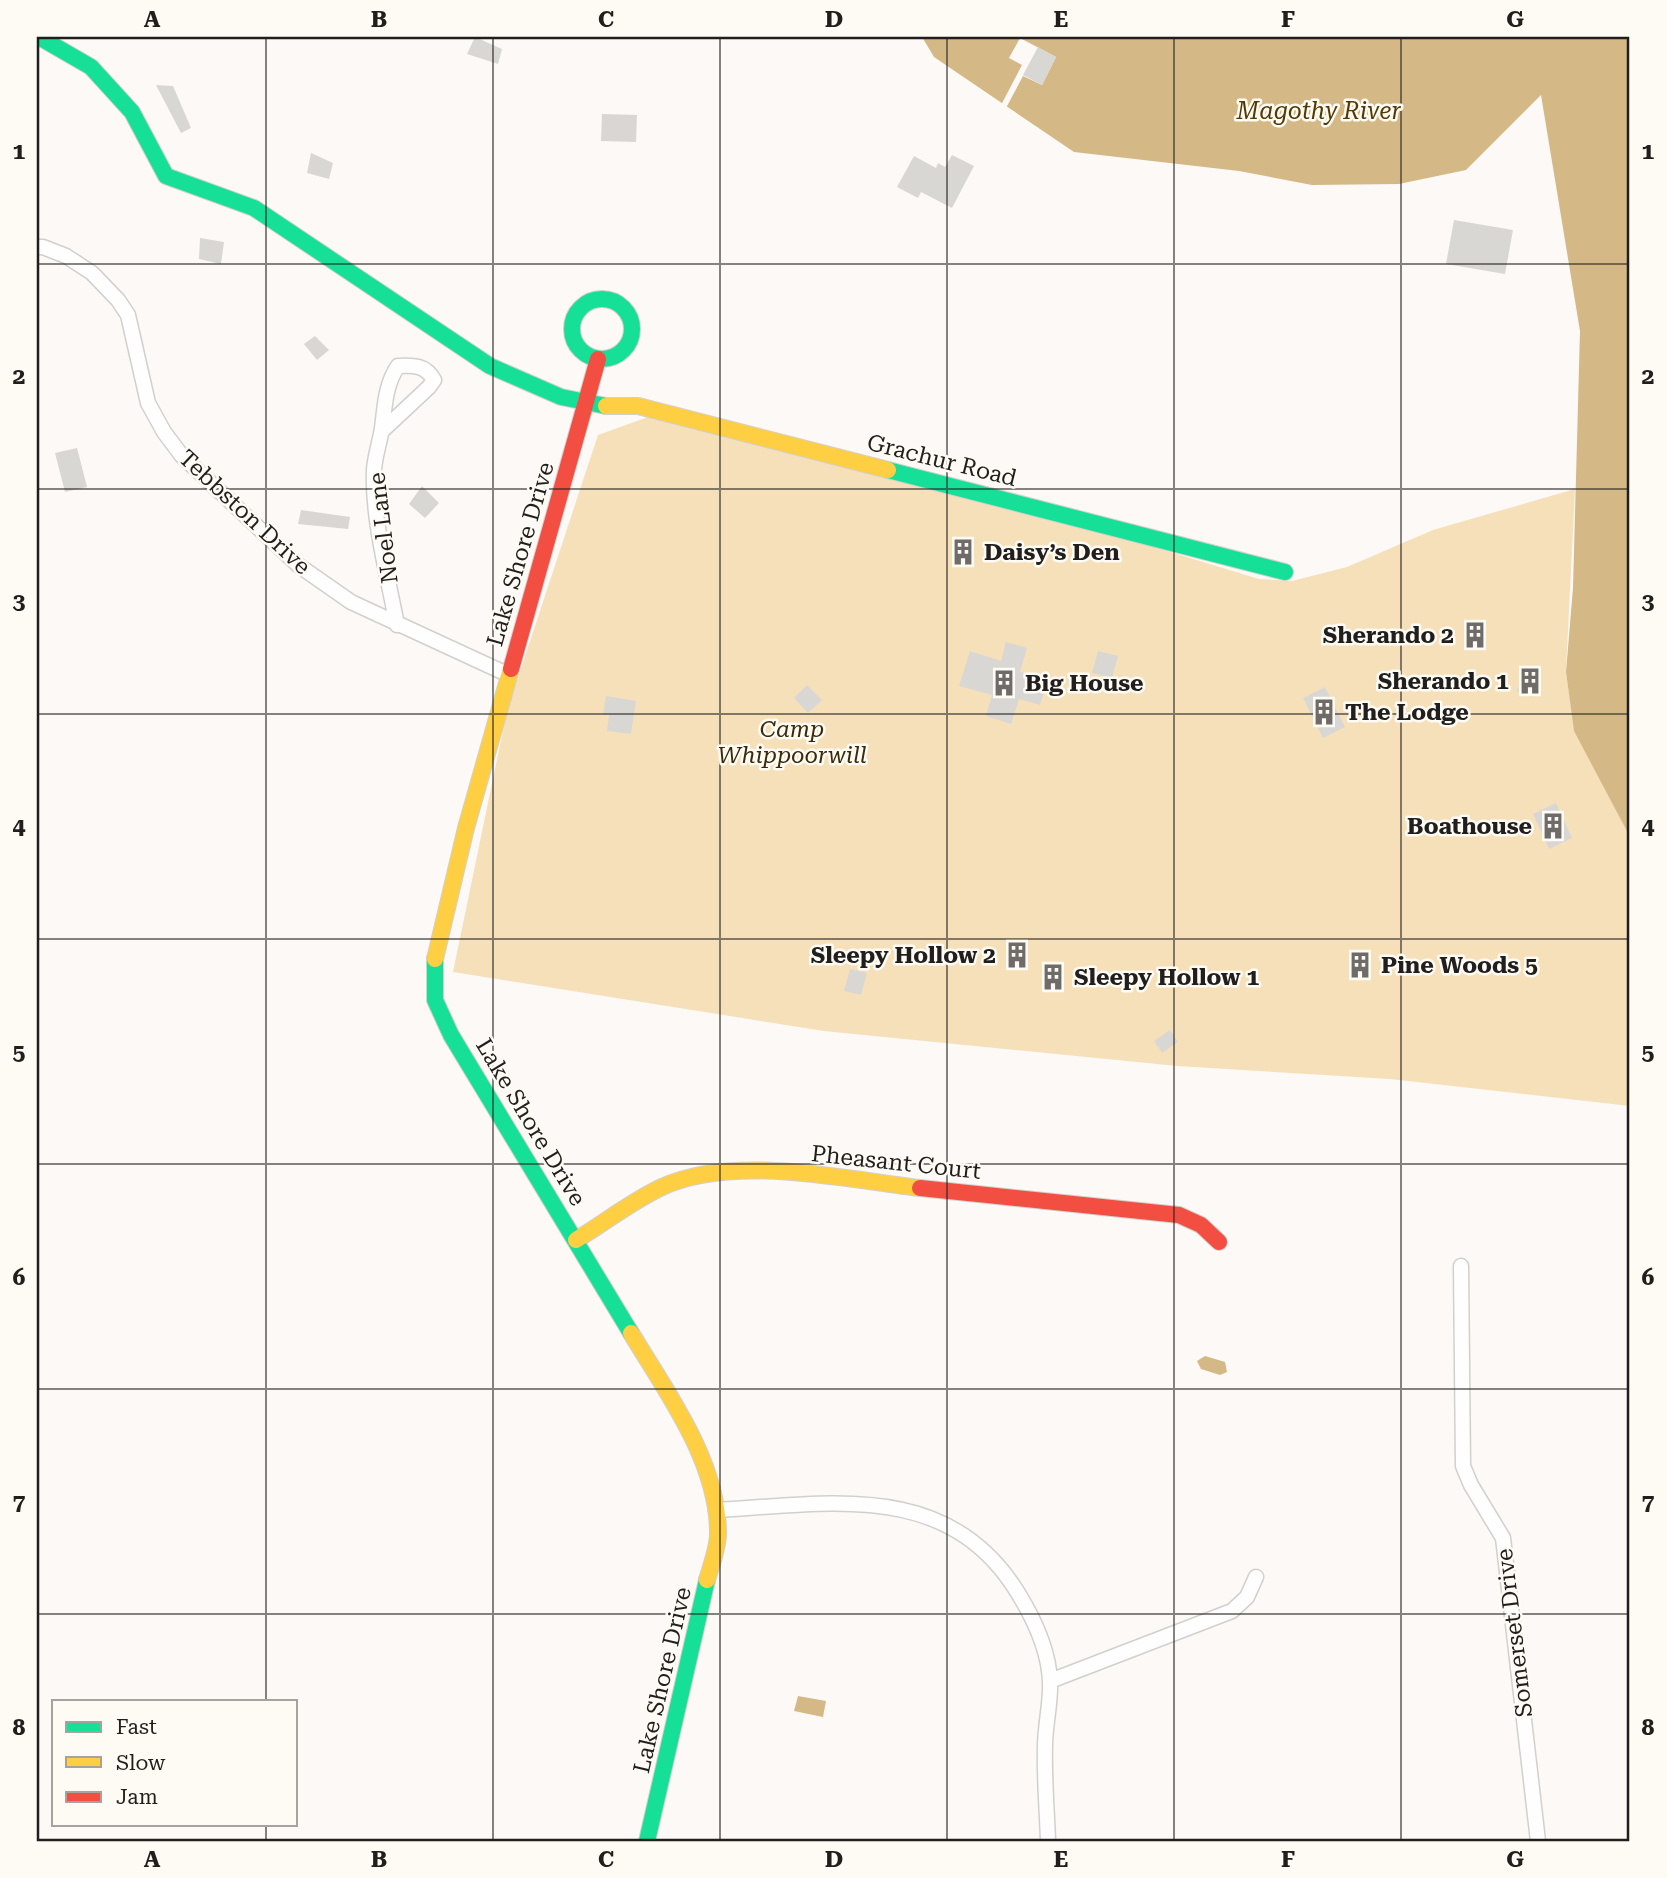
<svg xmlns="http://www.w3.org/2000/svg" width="1667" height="1878" font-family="'Roboto Serif',serif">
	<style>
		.green { fill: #f6e0b9 }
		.water { fill: #d4b987 }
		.pier { fill: #fcf9f6 }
		.building { fill: #d9d7d4 }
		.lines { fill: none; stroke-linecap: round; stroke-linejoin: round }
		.street-casing { stroke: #d2d0cd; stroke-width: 17 }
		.fast-casing { stroke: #d2d0cd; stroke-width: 18 }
		.slow-casing { stroke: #d2d0cd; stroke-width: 18 }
		.jam-casing { stroke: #d2d0cd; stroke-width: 18 }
		.street { stroke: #fffefe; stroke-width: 14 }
		.fast { stroke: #16e098; stroke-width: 16 }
		.slow { stroke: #ffcf43; stroke-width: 16 }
		.jam { stroke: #f24e42; stroke-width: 16 }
		.grid { fill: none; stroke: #211f1d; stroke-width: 2; stroke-opacity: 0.55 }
		.labels { text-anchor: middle; stroke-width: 5; stroke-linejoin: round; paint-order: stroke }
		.street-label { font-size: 23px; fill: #211f1d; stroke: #fefaf4 }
		.poi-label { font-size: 23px; font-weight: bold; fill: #211f1d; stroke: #fefaf4; text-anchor: start }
		.park-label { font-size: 23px; font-style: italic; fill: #392a09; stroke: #fefaf4 }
		.water-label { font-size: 24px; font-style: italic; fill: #543a00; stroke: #fefaf4 }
		.neatline { fill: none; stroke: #211f1d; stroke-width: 2.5 }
		.grid-label { font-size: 23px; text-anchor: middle; font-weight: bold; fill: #211f1d }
	</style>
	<rect width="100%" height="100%" fill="#fcf9f6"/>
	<path class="green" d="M648,417L1144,544L1259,579L1292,581L1347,567L1433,530L1575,489L1566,671L1574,729L1630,837V1106L1390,1079L1177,1066L824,1031L453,972L507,711L598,435Z"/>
	<path class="water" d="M922,37H1630V837L1574,731L1566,672L1573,588L1580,331L1541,95L1466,170L1399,184L1312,185L1239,171L1074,152L934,57Z
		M1205,1356L1225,1362L1227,1372L1220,1375L1201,1369L1197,1361Z
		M798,1696L826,1701L823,1717L794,1711Z"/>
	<path class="pier" d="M1020,38L1056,57L1042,85L1023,76L1005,110L1000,107L1022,65L1009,58Z"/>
	<path class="building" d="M475,37L502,49L498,64L467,54Z
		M1038,47L1056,57L1042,85L1023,75Z
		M156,85L173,86L191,128L181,133Z
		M602,114L637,115L636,142L601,141Z
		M311,153L333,163L329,179L307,173Z
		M952,155L974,166L952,208L921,192L918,198L897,187L914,156L936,168L938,163L945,167Z
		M1454,220L1513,230L1505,274L1446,264Z
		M200,238L224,242L221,264L199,259Z
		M315,336L329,350L317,360L304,344Z
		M77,448L87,487L65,492L55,453Z
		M422,486L439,503L425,518L409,504Z
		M301,510L350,517L348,529L298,524Z
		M1006,642L1027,648L1020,672L1048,680L1040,705L1019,699L1011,724L986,716L992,695L959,686L970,651L1001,661Z
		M1098,651L1118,656L1112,678L1092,673Z
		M1525,671L1540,677L1532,697L1517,691Z
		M807,685L822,700L808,713L794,698Z
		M1325,687L1345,727L1323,738L1303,698Z
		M606,696L636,701L631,734L607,731L609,715H603Z
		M1556,803L1572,838L1549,849L1533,814Z
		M1021,945L1027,960L1014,965L1008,950Z
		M850,969L867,973L861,995L844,991Z
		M1170,1030L1178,1042L1162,1053L1154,1041Z"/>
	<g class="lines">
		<g class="street-casing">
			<path id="street" d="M37,247H43L66,256L92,273L118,300L128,315L148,403L164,432L182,456L298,565L351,602L509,675
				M382,431L429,387L434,380C426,365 413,365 398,366C385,385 385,406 382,428C380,442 375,455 374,470C372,519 388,577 397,625
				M1461,1266L1463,1466L1471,1485L1503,1538L1538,1841
				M716,1510C829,1504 948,1479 1018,1593C1034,1619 1049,1651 1050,1682C1051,1703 1045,1725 1045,1746C1044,1777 1047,1810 1048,1841
				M1050,1681L1232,1611L1247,1597L1256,1577"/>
		</g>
		<g class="fast-casing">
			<path id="fast" d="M39,37L91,67L132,112L166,176L254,208L490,366L561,397L606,406
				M572 329a30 30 0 1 1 60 0a30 30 0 1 1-60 0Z
				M888,470L1285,572
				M435,959V1000L451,1035L631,1333
				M647,1841L707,1580"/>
		</g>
		<g class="slow-casing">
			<path id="slow" d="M606,406H638L888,470
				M435,959L466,828L511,669
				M576,1240C604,1223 632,1201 662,1187C733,1154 843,1179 920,1188
				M631,1333C667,1393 718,1461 718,1533C718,1548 711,1566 707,1580"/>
		</g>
		<g class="jam-casing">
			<path id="jam" d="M511,669L598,359
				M920,1188L1179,1215L1201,1225L1219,1242"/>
		</g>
		<use href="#street" class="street"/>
		<use href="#fast" class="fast"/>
		<use href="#slow" class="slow"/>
		<use href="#jam" class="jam"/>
	</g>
	<path class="grid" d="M266,37V1701M493,37V1841M720,37V1841M947,37V1841M1174,37V1841M1401,37V1841M37,264H1630M37,489H1630M37,714H1630M37,939H1630M37,1164H1630M37,1389H1630M37,1614H1630M266,1824V1841"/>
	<defs>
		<g id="building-bare" transform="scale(2.1)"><path d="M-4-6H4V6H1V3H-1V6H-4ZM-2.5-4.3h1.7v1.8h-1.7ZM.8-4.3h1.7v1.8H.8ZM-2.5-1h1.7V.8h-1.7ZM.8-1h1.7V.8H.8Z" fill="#6e6b69" stroke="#fefaf4" stroke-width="2.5" paint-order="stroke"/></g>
	</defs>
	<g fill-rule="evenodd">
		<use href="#building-bare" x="963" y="552"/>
		<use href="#building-bare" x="1475" y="635"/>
		<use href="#building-bare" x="1530" y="681"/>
		<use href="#building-bare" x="1004" y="683"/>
		<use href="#building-bare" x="1324" y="712"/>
		<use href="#building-bare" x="1553" y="826"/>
		<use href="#building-bare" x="1017" y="955"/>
		<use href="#building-bare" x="1360" y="965"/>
		<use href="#building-bare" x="1053" y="977"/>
	</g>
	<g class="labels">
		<g class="street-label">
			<text transform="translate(942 460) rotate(14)" y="8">Grachur Road</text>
			<text transform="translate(245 512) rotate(43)" y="8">Tebbston Drive</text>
			<text transform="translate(383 528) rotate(-97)" y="8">Noel Lane</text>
			<text transform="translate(520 554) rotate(-74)" y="8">Lake Shore Drive</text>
			<text transform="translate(531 1122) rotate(59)" y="8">Lake Shore Drive</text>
			<text transform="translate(896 1162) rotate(6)" y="8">Pheasant Court</text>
			<text transform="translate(1514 1633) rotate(-97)" y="8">Somerset Drive</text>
			<text transform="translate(662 1680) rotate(-77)" y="8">Lake Shore Drive</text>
		</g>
		<g class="poi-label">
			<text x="984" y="560">Daisy’s Den</text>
			<text x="1454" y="643" text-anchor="end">Sherando 2</text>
			<text x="1509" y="689" text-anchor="end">Sherando 1</text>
			<text x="1025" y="691">Big House</text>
			<text x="1345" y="720">The Lodge</text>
			<text x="1532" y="834" text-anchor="end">Boathouse</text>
			<text x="996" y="963" text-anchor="end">Sleepy Hollow 2</text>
			<text x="1381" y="973">Pine Woods 5</text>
			<text x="1074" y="985">Sleepy Hollow 1</text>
		</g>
		<g class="park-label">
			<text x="792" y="737">Camp<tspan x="792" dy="26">Whippoorwill</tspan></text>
		</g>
		<g class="water-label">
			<text x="1319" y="119">Magothy River</text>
		</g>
	</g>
	<rect width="1667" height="1878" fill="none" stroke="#fefaf4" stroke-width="77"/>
	<rect x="52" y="1700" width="245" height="126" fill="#fefaf4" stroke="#a6a29e" stroke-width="2"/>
	<rect x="66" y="1722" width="35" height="10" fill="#16e098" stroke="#a6a29e" stroke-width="2"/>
	<text x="116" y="1734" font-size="21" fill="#211f1d">Fast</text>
	<rect x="66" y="1757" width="35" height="10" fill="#ffcf43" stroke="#a6a29e" stroke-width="2"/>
	<text x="116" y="1770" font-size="21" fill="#211f1d">Slow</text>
	<rect x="66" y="1792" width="35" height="10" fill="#f24e42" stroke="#a6a29e" stroke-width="2"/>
	<text x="116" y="1804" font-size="21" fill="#211f1d">Jam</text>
	<rect x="38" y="38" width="1590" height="1802" class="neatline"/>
	<g class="grid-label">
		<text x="152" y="27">A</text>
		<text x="379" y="27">B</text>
		<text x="606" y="27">C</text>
		<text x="834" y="27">D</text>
		<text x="1061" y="27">E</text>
		<text x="1288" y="27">F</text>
		<text x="1515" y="27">G</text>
		<text x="19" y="159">1</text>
		<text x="1648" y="159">1</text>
		<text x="19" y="384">2</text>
		<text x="1648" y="384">2</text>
		<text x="19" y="609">3</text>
		<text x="1648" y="609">3</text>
		<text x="19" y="834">4</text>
		<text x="1648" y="834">4</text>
		<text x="19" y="1060">5</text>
		<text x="1648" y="1060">5</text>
		<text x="19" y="1285">6</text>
		<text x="1648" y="1285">6</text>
		<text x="19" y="1510">7</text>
		<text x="1648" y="1510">7</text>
		<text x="19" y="1735">8</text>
		<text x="1648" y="1735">8</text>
		<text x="152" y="1867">A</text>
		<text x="379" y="1867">B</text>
		<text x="606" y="1867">C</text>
		<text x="834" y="1867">D</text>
		<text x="1061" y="1867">E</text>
		<text x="1288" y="1867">F</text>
		<text x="1515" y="1867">G</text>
	</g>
</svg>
